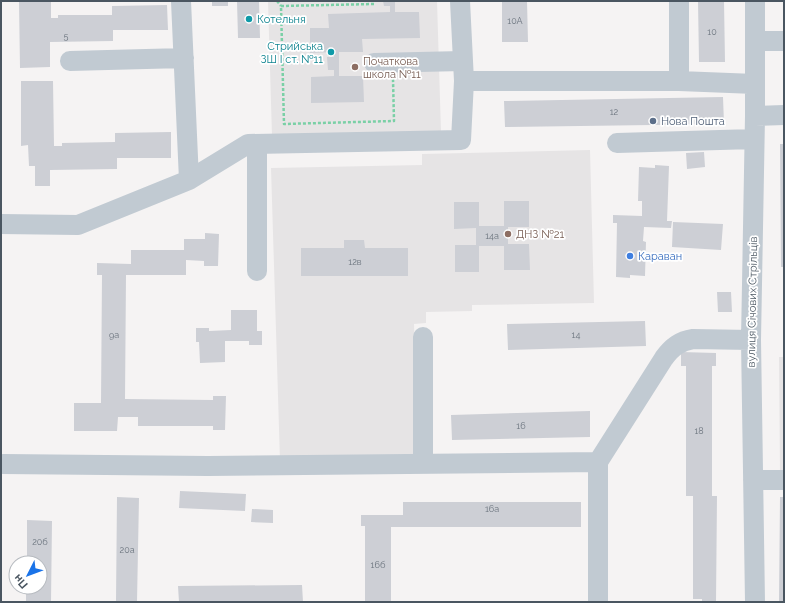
<svg xmlns="http://www.w3.org/2000/svg" width="785" height="603" font-family="Raleway,sans-serif">
	<style>
		.education { fill: #e6e4e5 }
		.building { fill: #cdcfd5 }
		.lines { fill: none; stroke-linecap: round; stroke-linejoin: round }
		.path { stroke: #7ad0a6; stroke-width: 2.5; stroke-dasharray: 3 2; stroke-linecap: butt }
		.minor { stroke: #c1cad2; stroke-width: 20 }
		.culture-dot { fill: #0f9aa8; stroke: #fff; stroke-width: 1.5 }
		.education-dot { fill: #8d6e63; stroke: #fff; stroke-width: 1.5 }
		.service-dot { fill: #5c6f8a; stroke: #fff; stroke-width: 1.5 }
		.shop-dot { fill: #3f7fe0; stroke: #fff; stroke-width: 1.5 }
		.labels { text-anchor: middle; stroke-width: 3.5; stroke-linejoin: round; paint-order: stroke }
		.number-label { font-size: 9px; fill: #6b747e }
		.culture-label { font-size: 11px; fill: #0d838f; stroke: #fff; text-anchor: start }
		.education-label { font-size: 11px; fill: #785e54; stroke: #fff; text-anchor: start }
		.service-label { font-size: 11px; fill: #4e5e75; stroke: #fff; text-anchor: start }
		.shop-label { font-size: 11px; fill: #366cbe; stroke: #fff; text-anchor: start }
		.street-label { font-size: 11px; fill: #4a5661; stroke: #fff }
	</style>
	<rect width="100%" height="100%" fill="#f5f3f3"/>
	<path class="education" d="M268,1H437L441,132L272,136Z
		M590,150L594,303L472,305V311L426,312V323L414,324L418,458L280,461L271,168L422,165V154Z
		M779,357H784V474H780Z"/>
	<path class="building" d="M19,1H51V18H58V15H112V6L167,5L168,30H113V41L50,42V67L20,68Z
		M212,1H228V6H212Z
		M237,1H259L260,38H238Z
		M383,1H395V12H419L420,38L362,39L363,52H339V76H363L364,102L311,103V77L334,76V70H328L327,57H334V52L310,53V28H329L328,14L390,12V6H384Z
		M502,1H527L528,42H502Z
		M698,1H724L725,62H699Z
		M783,1H784V27H783Z
		M21,81H53L54,146H62V143L115,142V133L171,132V158H117V169L50,170V186H35V166H29L28,145L21,146Z
		M723,97L724,124L505,127L504,101Z
		M780,144H784V267H781Z
		M704,152L705,167L687,169L686,153Z
		M655,165L669,166L667,221H672L671,228L644,227L643,241L646,242L645,276L630,275V278L616,277L617,223H613V215L642,216V201H638L639,167L655,168Z
		M504,201H529V227H508V244H529L530,270H504V246H479V272H455V245H476V228L454,229V202H479V226H504Z
		M673,222L723,224L721,250L672,247Z
		M205,233L219,234L218,266H204V261L186,260V275H126L125,399L213,400V396H226L225,430H213V426H138V417H118L117,431H74V403H101L102,275H97V263L131,264V250H184V239H205Z
		M344,240H364L365,248H408V276H301V248H344Z
		M717,292H731L732,312H718Z
		M231,310H257V331H262V345H249V341H225V362L200,363L199,342H196V328H209V331L231,330Z
		M645,321L646,346L508,350L507,324Z
		M681,352L716,353V366H712V496H717L716,602H702V599H693V496H686V366H681Z
		M590,411V437L452,440L451,415Z
		M180,491L246,494L245,511L179,508Z
		M117,497L139,498L137,602H116Z
		M780,497H784V602H779Z
		M403,502H581V527H391V602H365V526H361V515H403Z
		M252,509L273,510V523L251,522Z
		M27,520L52,521L51,602H26V587H40V563H27Z
		M302,585L303,602H179L178,586Z"/>
	<g class="lines">
		<path class="path" d="M277,1L281,6
			M374,4L281,6L284,124L394,121L393,79"/>
		<path class="minor" d="M460,1L464,81H679L755,84
			M755,41H784
			M70,61L184,58
			M374,63L463,61
			M679,81V1
			M755,116L784,115
			M617,143L754,139
			M189,180L248,144L461,140L464,81
			M1,224L78,225L189,180L181,1
			M257,271V144
			M3,464L208,466L598,462
			M423,464V337
			M753,480H784
			M598,602V462L664,358C672,347 680,341 693,339L751,340
			M755,602L751,340L755,116V1"/>
	</g>
	<g class="culture-dot">
		<circle cx="249" cy="19" r="4"/>
		<circle cx="331" cy="52" r="4"/>
	</g>
	<g class="education-dot">
		<circle cx="355" cy="67" r="4"/>
		<circle cx="508" cy="234" r="4"/>
	</g>
	<circle class="service-dot" cx="653" cy="121" r="4"/>
	<circle class="shop-dot" cx="630" cy="256" r="4"/>
	<g class="labels">
		<g class="number-label">
			<text x="515" y="24">10А</text>
			<text x="712" y="35">10</text>
			<text x="66" y="39">5</text>
			<text x="614" y="115">12</text>
			<text x="492" y="239">14а</text>
			<text x="355" y="265">12в</text>
			<text x="114" y="338">9а</text>
			<text x="576" y="338">14</text>
			<text x="521" y="429">16</text>
			<text x="699" y="434">18</text>
			<text x="492" y="512">16а</text>
			<text x="40" y="545">20б</text>
			<text x="127" y="553">20а</text>
			<text x="378" y="568">16б</text>
		</g>
		<g class="culture-label">
			<text x="257" y="23">Котельня</text>
			<text x="323" y="50" text-anchor="end">Стрийська<tspan x="323" dy="13">ЗШ I ст. №11</tspan></text>
		</g>
		<g class="education-label">
			<text x="363" y="65">Початкова<tspan x="363" dy="13">школа №11</tspan></text>
			<text x="516" y="238">ДНЗ №21</text>
		</g>
		<g class="service-label">
			<text x="661" y="125">Нова Пошта</text>
		</g>
		<g class="shop-label">
			<text x="638" y="260">Караван</text>
		</g>
		<g class="street-label">
			<text transform="translate(752 302) rotate(-89)" y="4">вулиця Січових Стрільців</text>
		</g>
	</g>
	<rect width="785" height="603" fill="none" stroke="#4a5661" stroke-width="4"/>
	<g transform="translate(28 575) rotate(228)"><circle r="19" fill="#ffffff" stroke="#b7bbc0"/>
	<path d="M0-3L7 15L0 10L-7 15Z" fill="#1a73e8"/>
	<text y="-6" font-size="11" font-weight="bold" text-anchor="middle" fill="#4a5661">Пн</text>
	</g>
</svg>
